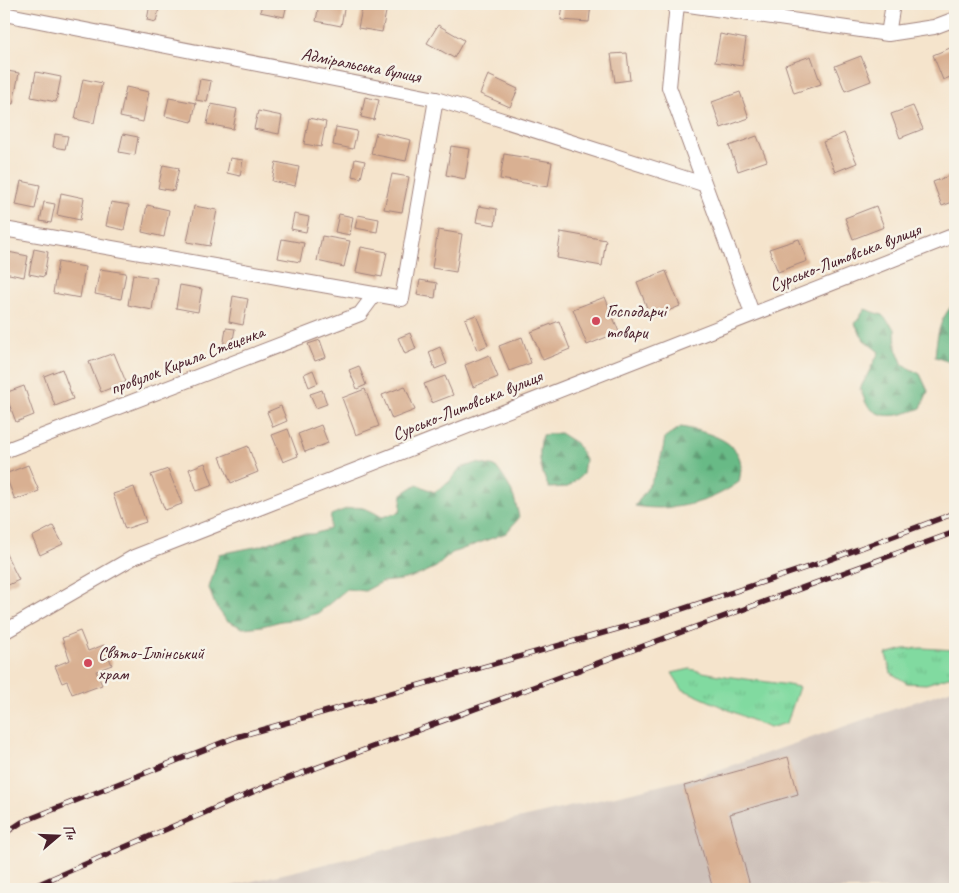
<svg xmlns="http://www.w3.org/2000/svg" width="959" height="893" font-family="Caveat,sans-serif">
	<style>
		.industrial { fill: #cec1ba }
		.grass { fill: url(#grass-tufts); stroke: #667c66 }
		.forest { fill: url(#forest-firs); stroke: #596c58 }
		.building { fill: #d9b092 }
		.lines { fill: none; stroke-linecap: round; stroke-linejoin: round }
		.street-casing { stroke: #a0827c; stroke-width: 16 }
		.street { stroke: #fff; stroke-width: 14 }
		.rail-casing { stroke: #4a1f2b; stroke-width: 5.5 }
		.rail { stroke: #f7f3e8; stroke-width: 4; stroke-dasharray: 11; stroke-linecap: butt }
		.poi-dot { fill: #d1495b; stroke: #f7f3e8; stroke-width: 2 }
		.labels { text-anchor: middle; stroke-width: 5; stroke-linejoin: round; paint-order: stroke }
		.street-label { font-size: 18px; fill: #4a1f2b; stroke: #f7f3e8 }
		.poi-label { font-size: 18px; fill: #4a1f2b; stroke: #f7f3e8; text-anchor: start }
	</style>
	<defs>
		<pattern id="grass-tufts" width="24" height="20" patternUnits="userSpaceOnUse" patternTransform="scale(1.25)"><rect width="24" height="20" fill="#81daa0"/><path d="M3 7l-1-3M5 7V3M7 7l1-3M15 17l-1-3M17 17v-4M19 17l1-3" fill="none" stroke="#71bb8a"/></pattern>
		<pattern id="forest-firs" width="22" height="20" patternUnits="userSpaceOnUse" patternTransform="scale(1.25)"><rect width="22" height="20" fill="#68ba86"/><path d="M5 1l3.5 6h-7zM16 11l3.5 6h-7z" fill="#58976e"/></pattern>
	</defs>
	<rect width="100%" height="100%" fill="#f7f3e8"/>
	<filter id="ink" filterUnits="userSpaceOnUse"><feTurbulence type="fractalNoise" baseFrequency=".02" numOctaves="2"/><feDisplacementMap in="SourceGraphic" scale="10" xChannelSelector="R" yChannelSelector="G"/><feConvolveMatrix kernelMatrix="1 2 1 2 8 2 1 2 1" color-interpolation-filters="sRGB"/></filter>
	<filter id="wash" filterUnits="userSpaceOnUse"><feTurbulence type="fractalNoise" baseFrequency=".0096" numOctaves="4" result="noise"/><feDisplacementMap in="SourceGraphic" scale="20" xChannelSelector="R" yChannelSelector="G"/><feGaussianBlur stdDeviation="1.12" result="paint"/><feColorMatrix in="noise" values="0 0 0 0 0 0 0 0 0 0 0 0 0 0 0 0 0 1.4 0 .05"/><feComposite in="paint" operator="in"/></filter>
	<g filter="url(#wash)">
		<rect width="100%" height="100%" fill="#f5e4cc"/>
		<path class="industrial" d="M955,688V889H219L701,776Z"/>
		<path class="grass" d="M922,648L955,650V675L926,684L907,683L891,673L886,654L904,649Z
			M690,669C725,678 763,680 799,687L787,723L769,728L682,689L672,673Z"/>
		<path class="forest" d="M955,302V362H953L935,357C937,335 939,319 955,302Z
			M865,309L882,315L895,329L896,348L903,365L920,374L928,391L921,408C905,414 883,422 869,407C865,404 863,394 860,389L879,352L864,340L855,324Z
			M681,427C702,431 740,439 741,466C741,471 740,477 739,482C709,504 672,512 635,506C652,483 661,466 665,437Z
			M560,433L576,443L585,459L583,474L568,487L549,488C539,467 538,457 542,435Z
			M477,463L496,467C509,484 515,495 519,518L506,533L452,553L436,567L419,575L401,580L382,582L365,591L347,589L318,613L299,619L281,621L262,626L243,628L226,620L215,605L209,588L219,554L260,546L295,534H313L330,529L331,515C355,505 360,504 382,517L400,512L402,494L417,484L434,492L449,482L460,468Z"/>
		<g id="blocks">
			<path class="building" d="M150,4H160L156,22L147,20Z
				M262,4H287L284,17L260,12Z
				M319,4H345L341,26L316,21Z
				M363,4L387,7L382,32L358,28Z
				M563,4H591L589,22L561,20Z
				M438,25L464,40L454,58L427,43Z
				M720,34L746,39L742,66L715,62Z
				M955,46V75L943,80L933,55Z
				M627,53L630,80L615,82L611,54Z
				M811,56L821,84L794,93L785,65Z
				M861,56L871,81L845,91L835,66Z
				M7,71L19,73L13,104L4,102V89Z
				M36,72L61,77L56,102L31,97Z
				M488,75L518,89L510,107L480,94Z
				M83,79L102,83L94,123L75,119Z
				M200,79L211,81L207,102L196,100Z
				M126,87L149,92L143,122L120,117Z
				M740,92L749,118L721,128L712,102Z
				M365,97L379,100L374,120L361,117Z
				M169,98L196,103L192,122L165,116Z
				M211,104L237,109L233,129L207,124Z
				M913,106L923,129L900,138L891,114Z
				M258,111L282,116L279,134L254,129Z
				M309,118L326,122L321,147L304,144Z
				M336,127L357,131L353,149L333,145Z
				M376,132L411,140L406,161L371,154Z
				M844,133L857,163L835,172L823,142Z
				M55,134L68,136L65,149L53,147Z
				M123,134L138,137L135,155L119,152Z
				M757,136L767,161L738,171L729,146Z
				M451,146L470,149L465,179L446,175Z
				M504,154L552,162L548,187L500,179Z
				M230,158L243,160L240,176L227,173Z
				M355,159L365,161L361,178L352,176Z
				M276,162L299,167L295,186L272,181Z
				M163,165L179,168L174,191L158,188Z
				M392,174L409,177L402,212L384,209Z
				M951,175L955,187V201L942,206L933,182Z
				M21,181L40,185L35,209L16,205Z
				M61,193L84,198L80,220L57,215Z
				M44,202L55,204L51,223L40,221Z
				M111,202L129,205L124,230L106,226Z
				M147,205L169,210L164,237L142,232Z
				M194,206L217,210L210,246L187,242Z
				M479,206L497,209L495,225L476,222Z
				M876,206L884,227L853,239L845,218Z
				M294,214L309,217L306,232L291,229Z
				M339,214L353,217L350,235L335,232Z
				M358,215L379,219L377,232L355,228Z
				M438,230L462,234L456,272L432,268Z
				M561,232L606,240L602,266L557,258Z
				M322,236L350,241L344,267L317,261Z
				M282,239L304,243L300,262L278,258Z
				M799,239L807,261L778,272L769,249Z
				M361,247L387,252L382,277L356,272Z
				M34,249L48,252L44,277L29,274Z
				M8,252L28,256L24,277L4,273Z
				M58,262L85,267L80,298L53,293Z
				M100,269L126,273L121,299L95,294Z
				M666,271L680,306L651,318L637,282Z
				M133,274L157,278L152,310L128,305Z
				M420,280L437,283L435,298L417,295Z
				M180,285L202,289L198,312L176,308Z
				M233,296L248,299L243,325L229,322Z
				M605,297L619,332L587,345L573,309Z
				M476,315L488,345L477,350L465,319Z
				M559,321L570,349L543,360L531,332Z
				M226,328L235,329L231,350L223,348Z
				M410,333L416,349L405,354L398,338Z
				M522,337L531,363L509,371L499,346Z
				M320,340L326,357L315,361L308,344Z
				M440,347L447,364L435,369L429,352Z
				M114,353L126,382L101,392L89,362Z
				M489,355L498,377L473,387L465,365Z
				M359,366L366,385L357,389L349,370Z
				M62,369L73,399L55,406L44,376Z
				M313,370L318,383L309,387L304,374Z
				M445,376L453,395L432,403L424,384Z
				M24,386L34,415L16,422L5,393Z
				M405,386L415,410L392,419L382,395Z
				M365,389L379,426L356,435L342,398Z
				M322,390L327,404L316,408L310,394Z
				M281,406L287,421L273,427L267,412Z
				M321,425L328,443L305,452L298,434Z
				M288,429L298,456L283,462L272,435Z
				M248,446L258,472L231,483L220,457Z
				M205,463L213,485L197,491L189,469Z
				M28,465L39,491L15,500L5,474Z
				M168,469L182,504L165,510L151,475Z
				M134,487L146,522L125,529L113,494Z
				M53,526L63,544L40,555L32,537Z
				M4,550L19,580L4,587Z
				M80,631L88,651L104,645L112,665L96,671L102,685L83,692V690L72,694L67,681L62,683L55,666L70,660L62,638Z
				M788,757L798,794L730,814L751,889H713L684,786Z"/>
		</g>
	</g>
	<g filter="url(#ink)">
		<use href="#blocks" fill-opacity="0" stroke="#a0827c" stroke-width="1"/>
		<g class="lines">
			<g class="street-casing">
				<path id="street" d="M677,4L669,87L752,313
					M682,4L888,34L934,27L955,19
					M4,14L436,99L703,184
					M888,34L893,4
					M4,229L402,299L436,99
					M4,451L360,314L375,294
					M4,632L134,557L955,235"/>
			</g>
			<use href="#street" class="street"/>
			<g class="rail-casing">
				<path id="rail" d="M4,834L22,822L236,737L649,620L826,561L955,513
					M32,889L39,884L262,788L657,641L955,532"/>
			</g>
			<use href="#rail" class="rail"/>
		</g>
	</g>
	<g class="poi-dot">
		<circle cx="596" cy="321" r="5"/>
		<circle cx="88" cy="663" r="5"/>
	</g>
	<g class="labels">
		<g class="street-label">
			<text transform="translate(361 65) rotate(11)" y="6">Адміральська вулиця</text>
			<text transform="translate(845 257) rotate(-21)" y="6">Сурсько-Литовська вулиця</text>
			<text transform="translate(187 360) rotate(-21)" y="6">провулок Кирила Стеценка</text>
			<text transform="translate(467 405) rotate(-22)" y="6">Сурсько-Литовська вулиця</text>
		</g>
		<g class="poi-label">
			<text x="606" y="317">Господарчі<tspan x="606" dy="21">товари</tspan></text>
			<text x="98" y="659">Свято-Іллінський<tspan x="98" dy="21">храм</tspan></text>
		</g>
	</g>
	<rect width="959" height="893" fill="none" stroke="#f7f3e8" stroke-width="20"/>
	<g transform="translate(58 836) rotate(71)" stroke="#f7f3e8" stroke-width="4" paint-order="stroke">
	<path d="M0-4L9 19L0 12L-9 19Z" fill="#4a1f2b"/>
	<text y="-8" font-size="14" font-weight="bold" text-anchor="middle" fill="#4a1f2b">Пн</text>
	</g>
</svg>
